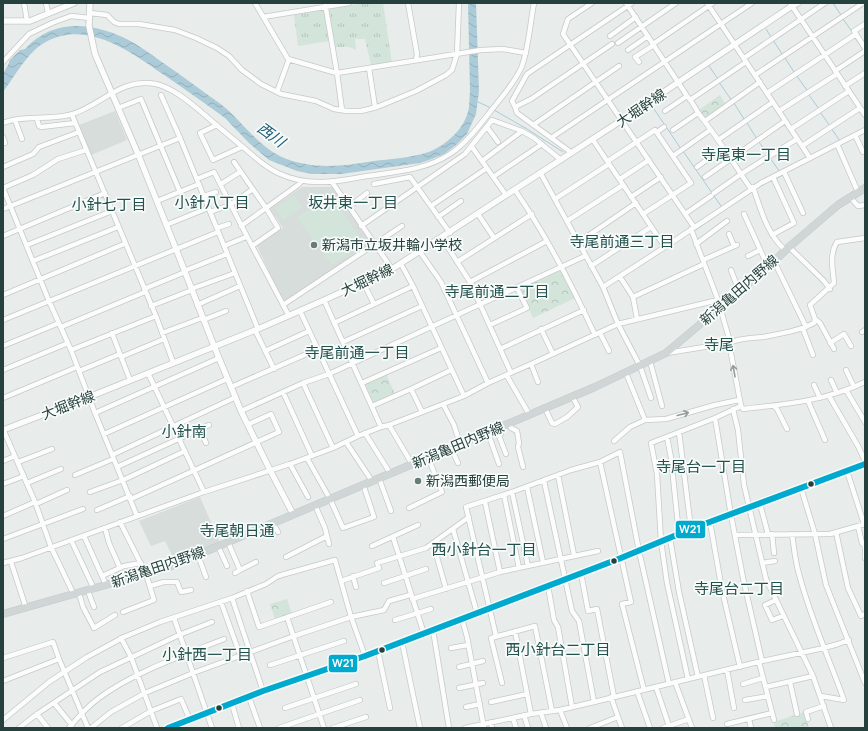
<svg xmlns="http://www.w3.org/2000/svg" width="868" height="731" font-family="Manrope,'Noto Sans JP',sans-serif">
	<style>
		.built { fill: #d7dddb }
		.grass { fill: url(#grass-tufts) }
		.forest { fill: url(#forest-crowns) }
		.pitch { fill: #d3e4da }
		.water { fill: url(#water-waves) }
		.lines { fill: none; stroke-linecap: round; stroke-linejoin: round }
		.stream { stroke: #accbd8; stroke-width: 1 }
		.minor-casing { stroke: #c5c9c8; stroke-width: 6 }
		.tertiary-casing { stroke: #c5c9c8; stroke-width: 7 }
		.primary-casing { stroke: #c3caca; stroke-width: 8 }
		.minor { stroke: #fcfcfc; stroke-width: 4.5 }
		.tertiary { stroke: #fcfcfc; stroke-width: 5.5 }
		.primary { stroke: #d0d6d6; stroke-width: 7 }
		.bus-1-casing { stroke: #f7fbf9; stroke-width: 9 }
		.bus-1 { stroke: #00a9ce; stroke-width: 6 }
		.oneway { stroke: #919e9c }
		.poi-dot { fill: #6a7c7a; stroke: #f7fbf9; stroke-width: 1.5 }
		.bus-dot { fill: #26403d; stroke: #f7fbf9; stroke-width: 1.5 }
		.labels { text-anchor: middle; stroke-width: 3.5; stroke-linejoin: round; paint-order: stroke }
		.street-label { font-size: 14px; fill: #26403d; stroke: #f7fbf9 }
		.poi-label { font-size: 14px; fill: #26403d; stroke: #f7fbf9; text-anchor: start }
		.water-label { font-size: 15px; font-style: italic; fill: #225f7a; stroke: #f7fbf9 }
		.neighbourhood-label { font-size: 15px; fill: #22514d; stroke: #f7fbf9 }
		.line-badge { stroke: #f7fbf9; stroke-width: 1.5 }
		.badge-label { font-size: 11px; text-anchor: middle; font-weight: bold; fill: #fff }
	</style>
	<defs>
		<pattern id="grass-tufts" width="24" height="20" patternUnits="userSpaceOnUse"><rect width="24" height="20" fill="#d3e4da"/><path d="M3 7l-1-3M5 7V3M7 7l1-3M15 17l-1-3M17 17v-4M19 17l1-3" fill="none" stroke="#b5c5bc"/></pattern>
		<pattern id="forest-crowns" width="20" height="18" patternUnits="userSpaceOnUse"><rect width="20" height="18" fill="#d3e4da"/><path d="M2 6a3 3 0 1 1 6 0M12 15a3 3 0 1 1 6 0" fill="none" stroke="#b5c5bc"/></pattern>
		<pattern id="water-waves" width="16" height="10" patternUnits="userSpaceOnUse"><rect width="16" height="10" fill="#accbd8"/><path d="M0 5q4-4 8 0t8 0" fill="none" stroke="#94afba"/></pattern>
	</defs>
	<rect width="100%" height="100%" fill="#e8eceb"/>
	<path class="built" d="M115,111L127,140L91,155L79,125Z
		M302,187H333L371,244L284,303L257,246L283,228L270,209Z
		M200,497L220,543L175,561L165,541L151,546L139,521Z"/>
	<path class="grass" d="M365,3H383L392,63L371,65L365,39H355L356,50L349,47H335L328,9Z
		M324,10L329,41L298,46L294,15Z"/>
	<path class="forest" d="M720,95L725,104L706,117H704L699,110Z
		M559,271L562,272L575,298L533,318L521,290V288Z
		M386,374L395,394L374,404L365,384Z
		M287,599L292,614L275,619L270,604Z
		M804,712L809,728H775L774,722Z"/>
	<path class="pitch" d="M294,195L302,207L283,220L275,208Z
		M320,202L338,206L364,243L332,265L297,218Z"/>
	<path class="water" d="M468,3H476L479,91L476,114L467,134L456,145L444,154L432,159L420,163L341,174H312L297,171L269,160L249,143L225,118L214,110C196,97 179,85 161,73C128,50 85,19 44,43C27,53 15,76 3,92V74L9,63V61L20,50L25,49C55,16 98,23 134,43C147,51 160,61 172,69C189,81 205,93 222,105C243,122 259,148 284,158C314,170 344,166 374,161C390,159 407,158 422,154C440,150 461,133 467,115C470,108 469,100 470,91Z"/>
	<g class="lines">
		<path class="stream" d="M833,3L841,15
			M843,19L853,33
			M766,29L771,37
			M855,38L864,50
			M773,40L782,54
			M785,58L794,72
			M709,66L718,79
			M796,75L807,90
			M719,82L732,101
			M809,95L819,109
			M478,102L491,108
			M734,103L744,119
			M652,106L681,149
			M494,110L527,129L563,152
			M820,112L830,126
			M747,123L757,139
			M831,128L840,141
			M759,142L769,156
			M683,151L721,206
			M770,158L780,172
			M775,179L783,175
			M759,187L772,180
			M694,231L723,211"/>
		<g class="minor-casing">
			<path id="minor" d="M24,3L27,21
				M46,3L48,13
				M255,3L288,59L333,72L337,73L481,50L503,49L526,53
				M325,3L337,73L342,110
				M408,3L417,54L416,60
				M592,3L568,19L563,34L694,227
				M626,3L687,96C692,101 695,108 699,114C718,138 734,164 751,189
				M707,3L810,158
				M790,3L865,115
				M90,13L107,15L114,22L119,24H139L175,30L196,38L217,48L229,56L242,70L261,84L281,94L316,101L334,109L347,111H361L377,107L416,91L446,75L452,70L457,54L459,3
				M263,17L349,3
				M865,24L854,31L865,48
				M610,36L636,17
				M618,43L676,3
				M653,44L713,3
				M628,50L648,36
				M744,58L825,3
				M3,62L29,34L52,23L71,16L90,18
				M639,62L635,57L654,45
				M369,68L375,107
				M835,71L865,51
				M755,75L863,3
				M845,86L865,73
				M277,92L289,59
				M767,93L856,34
				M161,95L180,138L258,329
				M690,100L746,62
				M515,107L512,101L527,74L632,3
				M118,108L141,99L180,192
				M665,111L687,96
				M779,111L837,74
				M72,115L156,316L173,362
				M37,119L39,126L41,127L75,123
				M15,120L22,139
				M705,121L760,82
				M3,123C23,115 48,120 69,115C101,107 119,77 156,84C172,88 187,100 199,110C213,122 228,135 243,147C253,156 265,167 278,173C307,187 336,182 367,176C395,172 426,170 450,154C467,143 481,123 494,107C504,94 516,81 522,66C529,46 530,24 534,3
				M217,125L200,133L213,160L242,147
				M533,125L619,66
				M487,127L498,142
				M791,129L849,91
				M673,130L698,113
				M657,132L664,127
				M855,135L863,152
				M3,137L5,143
				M551,138L752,3
				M593,140L665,247
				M718,140L773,102
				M837,144L858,192
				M802,146L860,108
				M472,147L506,195
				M572,153L517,113L515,107L531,99L612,44
				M673,156L710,130
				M482,161L522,131
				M608,161L655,130L691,183L643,214
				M234,162L266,208L241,226
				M3,167L33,154L39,147L79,132
				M697,167L723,148
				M784,172L803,213
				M541,174L603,287L618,324L640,366L651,398
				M493,177L542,144
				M705,177L785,121
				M197,179L214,172L252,246
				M620,179L649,160
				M332,182L392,269
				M221,184L240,172
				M374,184L410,177L450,233
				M753,187C761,210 767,234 785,250
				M3,188L49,301L71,350L95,413L137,516
				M3,188L33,175L58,159L86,150
				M515,190C546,235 572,285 595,335
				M714,193L741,174L797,139
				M204,196L216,192
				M631,197L661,177
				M850,197L858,206L865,205
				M555,199L609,164
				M157,201L199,184
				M431,206L487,168
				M349,207L367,193
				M3,209L180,138
				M210,212L230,205L253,189
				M478,214L494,238
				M685,214L711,196
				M744,214L768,267
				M438,217L461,201
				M567,221L623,185
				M166,225L208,208
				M361,226L465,154L492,120L522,131L534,138L561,160
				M217,228L229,224
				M691,229L718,300L730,342
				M729,234L734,246
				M772,235L794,223L773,177
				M3,236L105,193
				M442,238L470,282L511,373
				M579,242L636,203
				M696,244L727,221
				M27,245L112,211
				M224,246L246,237
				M789,247L824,281L830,289
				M420,252L441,282L488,383
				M748,256L760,250
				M703,260L737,245
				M33,261L118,227
				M774,261L806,327
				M457,262L532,214
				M401,264L413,286L464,396
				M591,266L651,227
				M731,270L739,291
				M184,271L227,254
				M620,277L633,297L637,319
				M363,282L374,304
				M470,282L547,241
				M603,287L665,247L761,183L865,130
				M144,289L185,272
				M191,289L235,273
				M3,295L124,244
				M633,297L704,264
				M324,300L381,427
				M197,305L240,286
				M283,305L402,226
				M151,306L192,290
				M300,311L358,436
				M289,316L252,246L278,228L266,208L298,185L302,181
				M815,319L820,323L834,349
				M3,320L218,232
				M203,320L226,311
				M334,323L413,286
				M490,325L527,308L517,288
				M61,327L145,292
				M541,329L553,354
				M803,329L813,355
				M255,330L274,369
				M862,332L865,330
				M162,333L202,318
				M600,333L609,351
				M343,342L422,306
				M729,343L741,406L715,418L731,515L743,578L762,661
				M830,343L844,334L851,346
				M3,346L59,323
				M500,349L584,310
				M71,350L156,316
				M265,351L309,331
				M667,353L729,343C739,338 752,338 763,337C780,334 798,331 814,323L815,319L810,305L834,283C833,270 829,254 837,242L865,238
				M120,354L130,380
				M121,357L164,339
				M650,361L662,406
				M531,364L538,382
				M3,370L68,343
				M846,370L854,387
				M79,371L120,354L112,333
				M148,373L204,492
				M626,373L645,420
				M507,376L529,414
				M831,380L837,393
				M303,383L333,448
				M362,383L441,348
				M814,385L820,398
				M231,387L318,349
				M411,389L422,412
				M846,390L865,422
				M283,392L312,456
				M829,396L858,446L865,461
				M3,398L77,367
				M808,401L825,440
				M443,404L454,425L460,444
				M372,406L411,389L451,370
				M741,406L743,409C787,404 825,401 865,382
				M774,406L777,409L787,429
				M545,408L552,423L555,424L567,417L578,407L572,396
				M733,409L738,430L744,485L766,579L813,676L831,728
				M241,411L303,383L329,374L585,256
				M95,413L219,358
				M509,423L511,428L517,431L519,443L518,447L523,467
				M389,425L412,464
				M499,427L501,434L499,436L506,454
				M3,429L35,502L51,547L74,595
				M200,429L206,443
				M679,432L691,529
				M365,433L390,473
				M488,433L499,464
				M104,434L227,379
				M667,437L671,458L679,534
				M614,441L630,427L645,420L666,419L715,405L739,400
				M346,442L372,481
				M451,448L458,463
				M112,455L236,397
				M307,458L330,499L343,528L374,517L363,484
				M3,461L15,456
				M18,462L52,449
				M600,462L631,602L622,604L644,690
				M290,464L308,497
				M117,467L209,425
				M847,471L864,524
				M75,475L113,459
				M558,475L574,555
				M379,478L391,511
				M544,481L572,611L579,621L594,702
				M27,483L61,469
				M3,484L24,476
				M527,487L543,562
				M801,488L815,534L826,585L865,683
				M90,492L123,480L185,451
				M512,492L528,566
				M504,495L519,568
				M131,499L279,432L271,414L249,424
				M485,502L500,572
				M36,504L67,490
				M760,504L768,534
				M315,505L325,528L329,544
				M409,508L442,492L428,457
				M97,510L130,496
				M3,516L35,502
				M120,522L146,574L154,600L123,612
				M710,522L722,590L740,667
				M273,523L278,532
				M858,526L862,543L865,546V558
				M105,528L109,543L120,568
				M453,529L477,613
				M836,532L848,588L861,616L865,614
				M772,534L774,553
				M792,534C794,547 795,561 799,574C810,617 829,658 844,700L821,696
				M735,535L830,534L865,524
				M84,536L106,585
				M393,537L424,634
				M670,538L679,592L698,677
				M3,539L83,509
				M71,540L94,589
				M228,542L240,570L235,573
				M433,543L446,589
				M218,546L227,566
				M372,546L418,525
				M198,555L206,577
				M286,557L327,536
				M11,562L26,608
				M3,563L22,558L204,492L290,464L333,448L358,436L381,427L389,425L464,396L488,383L531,364L618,324L718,300
				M762,563L775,561
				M240,570L256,562
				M581,573L588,611L597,609L614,697
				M102,576L124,566L141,563
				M353,576L356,587
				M341,581L379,568L377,563L426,548L469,517
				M384,583L426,569
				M150,586L164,582H177L181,592L191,590
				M548,586L554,620L558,627L572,707
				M88,591L94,607
				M247,591L259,627L331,602
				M79,593L83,607L94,628L115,615
				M232,598L263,691
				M412,599L500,572L598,551
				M776,600L765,605L772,620L783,616
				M221,602L240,655
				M287,617L324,728
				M174,618L212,728
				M462,619L467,637L484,728
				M395,620L431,609
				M433,630L449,728
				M515,631L531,714
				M496,636L466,507L512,492L571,470L600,462L620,452L639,551L669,684
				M121,638L131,657L157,728
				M402,642L420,728
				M451,648L468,645
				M378,651L390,708
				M3,658L53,642L59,659
				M759,662L774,720
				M270,665L344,641
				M459,667L483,661
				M727,670L734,708
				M704,675L713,718
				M688,679L667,583L661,541L657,474L651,443L715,418
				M3,681L59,659L88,728
				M675,682L692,728
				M790,682L797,714
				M502,683L491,638L535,626L552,711
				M743,684L763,678
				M656,687L669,726
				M766,687L813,676
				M459,688L483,683
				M637,691L650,728
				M249,697L260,728
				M611,697L622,728
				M745,700L768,696
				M491,702L527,694
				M54,703L72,725
				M232,704L239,728
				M466,707L480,704
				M285,708L356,684
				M560,710L567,728
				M541,713L546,728
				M37,714L48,728
				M524,715L528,728
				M513,718L516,728
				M749,719L751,728
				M808,719L806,712L824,706
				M3,720L49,682L87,657L124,637L160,622L232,598L266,584L278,576L335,560L351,617L365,656
				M491,722L492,728
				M727,724L772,713
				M19,728L37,714L100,672L179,635L212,622
				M69,728C78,717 88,706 99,698C134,672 184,655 224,639
				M91,728L111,712L145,693L193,673L294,636L351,617L384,610L389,601L410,595
				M122,728L151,711L181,699L190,720
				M279,728L360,700
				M333,728L366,717
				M465,728L531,714L560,710L594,702L762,661L824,648L838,644L849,640
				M590,728L618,717
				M663,728L689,719"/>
		</g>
		<g class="tertiary-casing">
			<path id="tertiary" d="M90,3L89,26L95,54L138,154L176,249L214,346L241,411L270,470L293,514
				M3,21H30L74,3
				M3,430L89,397L258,329L320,302L392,269L622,120L792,6L798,3
				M168,728L263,691L365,656L621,558L691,529L865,464"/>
		</g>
		<g class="primary-casing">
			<path id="primary" d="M3,614L169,567L595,387L666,353L768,267L789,247L838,205L865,188"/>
		</g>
		<use href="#minor" class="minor"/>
		<use href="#tertiary" class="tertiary"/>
		<use href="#primary" class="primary"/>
		<g class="bus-1-casing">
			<path id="bus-1" d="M168,728L263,691L365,656L621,558L691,529L865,464"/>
		</g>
		<use href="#bus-1" class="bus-1"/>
	</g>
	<defs><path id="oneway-shaft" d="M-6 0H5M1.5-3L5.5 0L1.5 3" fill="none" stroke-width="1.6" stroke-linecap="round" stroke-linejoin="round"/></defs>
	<g class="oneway">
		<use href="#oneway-shaft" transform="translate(734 371) rotate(-100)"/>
		<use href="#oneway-shaft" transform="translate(683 414) rotate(-15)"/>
	</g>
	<g class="poi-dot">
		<circle cx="314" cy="245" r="4"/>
		<circle cx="418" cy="481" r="4"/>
	</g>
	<g class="bus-dot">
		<circle cx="811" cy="484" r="3.5"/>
		<circle cx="614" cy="561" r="3.5"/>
		<circle cx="382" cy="650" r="3.5"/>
		<circle cx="219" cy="708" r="3.5"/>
	</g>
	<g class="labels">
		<g class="street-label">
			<text transform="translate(641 108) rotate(-34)" y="5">大堀幹線</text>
			<text transform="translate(367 280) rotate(-25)" y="5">大堀幹線</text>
			<text transform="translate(739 290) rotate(-41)" y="5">新潟亀田内野線</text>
			<text transform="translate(68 405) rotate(-21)" y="5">大堀幹線</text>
			<text transform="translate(458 445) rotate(-23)" y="5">新潟亀田内野線</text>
			<text transform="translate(158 567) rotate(-19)" y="5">新潟亀田内野線</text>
		</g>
		<g class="poi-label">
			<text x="322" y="250">新潟市立坂井輪小学校</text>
			<text x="426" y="486">新潟西郵便局</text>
		</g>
		<g class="water-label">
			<text transform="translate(271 135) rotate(36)" y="5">西川</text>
		</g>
		<g class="neighbourhood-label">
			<text x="746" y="160">寺尾東一丁目</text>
			<text x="212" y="208">小針八丁目</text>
			<text x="353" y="208">坂井東一丁目</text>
			<text x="109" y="210">小針七丁目</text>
			<text x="622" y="247">寺尾前通三丁目</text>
			<text x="497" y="297">寺尾前通二丁目</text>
			<text x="719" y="350">寺尾</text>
			<text x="357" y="358">寺尾前通一丁目</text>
			<text x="184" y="437">小針南</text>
			<text x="701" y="472">寺尾台一丁目</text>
			<text x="237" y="536">寺尾朝日通</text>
			<text x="484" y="555">西小針台一丁目</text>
			<text x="739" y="594">寺尾台二丁目</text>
			<text x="558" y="655">西小針台二丁目</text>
			<text x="207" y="660">小針西一丁目</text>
		</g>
	</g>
	<g class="line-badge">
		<rect x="675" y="520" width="31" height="19" rx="4" fill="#00a9ce"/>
		<rect x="328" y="654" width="30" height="19" rx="4" fill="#00a9ce"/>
	</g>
	<g class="badge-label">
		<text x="690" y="533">W21</text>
		<text x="343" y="667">W21</text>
	</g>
	<rect width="868" height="731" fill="none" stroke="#26403d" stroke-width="8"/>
</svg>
